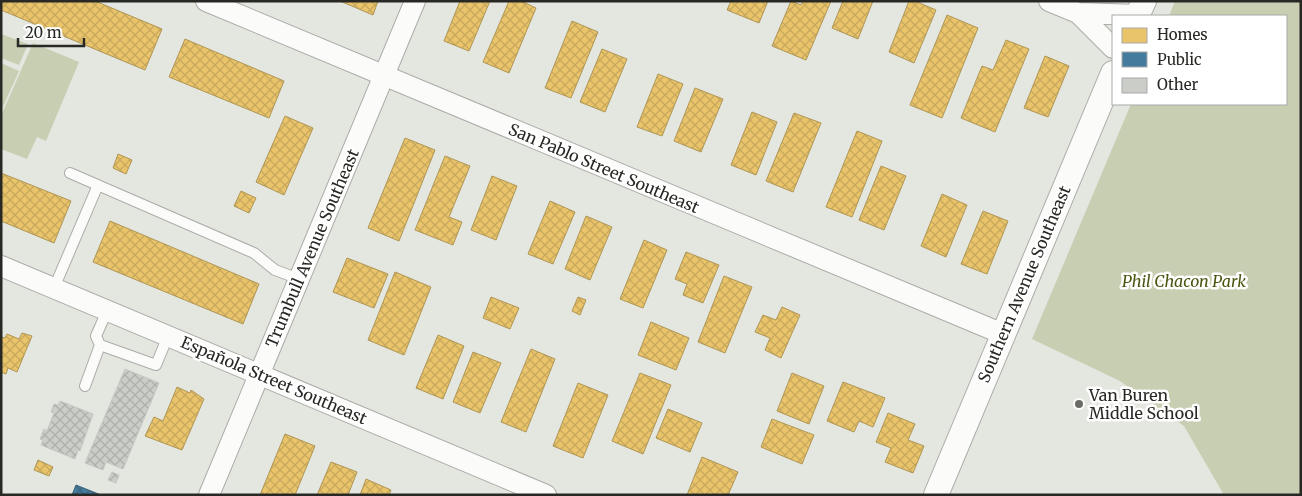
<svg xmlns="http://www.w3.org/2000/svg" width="1302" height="496" font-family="Merriweather,serif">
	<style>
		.green { fill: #c7ceb2 }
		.homes { fill: url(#homes-cross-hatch); stroke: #af9655 }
		.public { fill: url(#public-cross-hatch); stroke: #3c6279 }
		.building { fill: url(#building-cross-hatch); stroke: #c5c7c2 }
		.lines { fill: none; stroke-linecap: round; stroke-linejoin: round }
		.service-casing { stroke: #abaca8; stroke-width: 12 }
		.minor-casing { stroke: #abaca8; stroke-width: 22 }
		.tertiary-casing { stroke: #abaca8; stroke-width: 26 }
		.service { stroke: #fbfbfa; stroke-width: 10 }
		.minor { stroke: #fbfbfa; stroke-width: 20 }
		.tertiary { stroke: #fbfbfa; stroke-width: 24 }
		.poi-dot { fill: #6a6b66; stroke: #fff; stroke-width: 2 }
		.labels { text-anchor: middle; stroke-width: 5; stroke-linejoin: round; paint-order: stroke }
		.street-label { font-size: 16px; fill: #282925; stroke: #fff }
		.park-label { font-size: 16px; font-style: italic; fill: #4b5610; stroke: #fff }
		.poi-label { font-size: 16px; fill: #282925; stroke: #fff; text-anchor: start }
	</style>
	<defs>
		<pattern id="homes-cross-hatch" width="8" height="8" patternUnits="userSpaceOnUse" patternTransform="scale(1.25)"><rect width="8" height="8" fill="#e9c46a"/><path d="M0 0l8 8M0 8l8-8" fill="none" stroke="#c8a85c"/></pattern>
		<pattern id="public-cross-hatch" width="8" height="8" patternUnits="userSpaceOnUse" patternTransform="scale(1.25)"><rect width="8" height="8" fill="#457b9d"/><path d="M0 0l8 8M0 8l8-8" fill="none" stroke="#3a6580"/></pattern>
		<pattern id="building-cross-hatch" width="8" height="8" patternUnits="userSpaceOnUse" patternTransform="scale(1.25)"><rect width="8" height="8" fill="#cbcdc9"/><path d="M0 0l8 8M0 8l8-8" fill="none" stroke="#aeb0ac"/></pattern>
	</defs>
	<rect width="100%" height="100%" fill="#e4e6e0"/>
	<path class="green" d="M1175,1H1301V495H1224L1184,426L1120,381L1032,339L1131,104H1286V16H1169Z
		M1,34L28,44L19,65L1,58Z
		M33,43L79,62L46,141L37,137L27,159L1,149V116Z
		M1,63L19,71L1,111Z"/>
	<path class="homes" d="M1,1H95L162,29L145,70L1,10Z
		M340,1H378L373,15Z
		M460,1H490L469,51L444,41Z
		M509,1H521L536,8L509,73L483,62Z
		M731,1H768L759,23L727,10Z
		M791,1L801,5L803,1H831L806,60L772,46Z
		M843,1H873L858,39L832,28Z
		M909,1H915L936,10L914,63L889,52Z
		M947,15L978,28L942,118L910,105Z
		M572,21L598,32L571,98L545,88Z
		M185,39L284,81L269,118L169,77Z
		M1006,40L1029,49L995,132L961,118L982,66L993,70Z
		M602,49L627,59L605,112L580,102Z
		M1045,56L1069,66L1048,117L1024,108Z
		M658,74L683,84L662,136L637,127Z
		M695,88L723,99L701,152L674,141Z
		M752,112L777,122L756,175L731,165Z
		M794,113L821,123L793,192L766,181Z
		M285,116L313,128L284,195L256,182Z
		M857,131L882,141L852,217L826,207Z
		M405,138L435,150L399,241L368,228Z
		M118,154L132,160L126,174L113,168Z
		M445,156L470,166L449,217L462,222L453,245L415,230Z
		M881,166L906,176L884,230L859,220Z
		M1,173L71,201L54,243L1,221Z
		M492,176L517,186L496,240L471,230Z
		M241,191L256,198L249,213L234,206Z
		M942,194L967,205L946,257L921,246Z
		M550,201L575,212L553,264L528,254Z
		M983,211L1008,221L987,274L961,264Z
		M586,216L612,227L590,280L565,269Z
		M110,221L259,284L243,324L93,262Z
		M644,240L667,250L643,308L620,299Z
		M686,252L719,265L703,303L683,295L687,284L675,279Z
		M347,258L388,274L374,308L333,292Z
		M395,272L431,287L404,355L368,340Z
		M724,276L752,287L725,353L698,342Z
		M491,297L519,308L510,329L483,318Z
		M578,297L586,300L580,315L572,311Z
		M782,307L800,315L781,358L765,350L770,338L755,332L763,315L776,320Z
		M651,322L689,338L676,370L638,355Z
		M22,333L32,336L17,372L8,368L6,374L1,372V337L5,338L7,334L19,339Z
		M438,335L464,346L443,399L416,388Z
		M531,349L555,359L526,432L501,422Z
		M473,352L501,363L480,413L453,402Z
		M640,373L671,385L643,454L612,441Z
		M792,373L824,386L809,424L777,411Z
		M843,382L885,398L873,427L859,421L854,432L827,421Z
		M578,383L608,395L583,458L553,446Z
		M177,387L190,393L191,390L204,399L182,450L145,436L154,417L163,421Z
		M668,409L702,423L690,452L656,438Z
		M888,413L915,424L908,440L924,446L913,473L885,462L891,448L876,442Z
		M772,419L814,435L802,464L761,447Z
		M285,434L315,446L295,495H260Z
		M702,457L738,472L728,495H687Z
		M38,460L53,467L49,476L34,470Z
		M331,462L357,472L348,495H317Z
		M366,479L391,490L389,495H360Z"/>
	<path class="public" d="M76,485L101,495H72Z"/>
	<path class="building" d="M125,369L159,383L123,469L106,462L103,470L85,463Z
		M60,401L93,414L80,451L78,450L75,459L41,445L43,440L40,439L44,429L47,431L54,413L51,412L54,404L58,405Z
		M112,472L119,475L116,483L108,480Z"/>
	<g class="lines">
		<g class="service-casing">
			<path id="service" d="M70,173L254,253L275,270L299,279
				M54,288L98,185
				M100,345L96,336L107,311
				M85,386L100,345L156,365L168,336"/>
		</g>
		<g class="minor-casing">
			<path id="minor" d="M206,1L1003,334
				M1049,1L1078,13
				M1113,48L1078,13L1138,15
				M1,266L546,495
				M209,495L415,1"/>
		</g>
		<g class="tertiary-casing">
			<path id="tertiary" d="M1137,16L1144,1
				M936,495L1113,73"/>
		</g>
		<use href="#service" class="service"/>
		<use href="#minor" class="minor"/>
		<use href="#tertiary" class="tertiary"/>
	</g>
	<circle class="poi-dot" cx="1079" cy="404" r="5"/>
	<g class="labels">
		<g class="street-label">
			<text transform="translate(604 168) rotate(23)" y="6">San Pablo Street Southeast</text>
			<text transform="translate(312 248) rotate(-67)" y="6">Trumbull Avenue Southeast</text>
			<text transform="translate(1024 284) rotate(-67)" y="6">Southern Avenue Southeast</text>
			<text transform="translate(274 380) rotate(23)" y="6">Española Street Southeast</text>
		</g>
		<g class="park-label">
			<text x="1184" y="287">Phil Chacon Park</text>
		</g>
		<g class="poi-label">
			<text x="1089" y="401">Van Buren<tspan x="1089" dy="18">Middle School</tspan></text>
		</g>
	</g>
	<rect width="1302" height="496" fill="none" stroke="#282925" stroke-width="5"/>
	<rect x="1112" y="15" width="175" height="90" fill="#ffffff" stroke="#a9a9a8"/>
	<rect x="1122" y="28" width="25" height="15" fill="#e9c46a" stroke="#a9a9a8"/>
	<text x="1157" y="40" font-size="15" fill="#282925">Homes</text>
	<rect x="1122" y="52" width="25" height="15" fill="#457b9d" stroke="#a9a9a8"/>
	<text x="1157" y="65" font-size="15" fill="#282925">Public</text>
	<rect x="1122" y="78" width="25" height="15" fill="#cbcdc9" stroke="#a9a9a8"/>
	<text x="1157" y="90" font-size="15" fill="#282925">Other</text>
	<path d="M18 38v8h66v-8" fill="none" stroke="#282925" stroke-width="2.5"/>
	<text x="25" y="38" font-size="15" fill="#282925" stroke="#ffffff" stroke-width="4" paint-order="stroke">20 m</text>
</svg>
